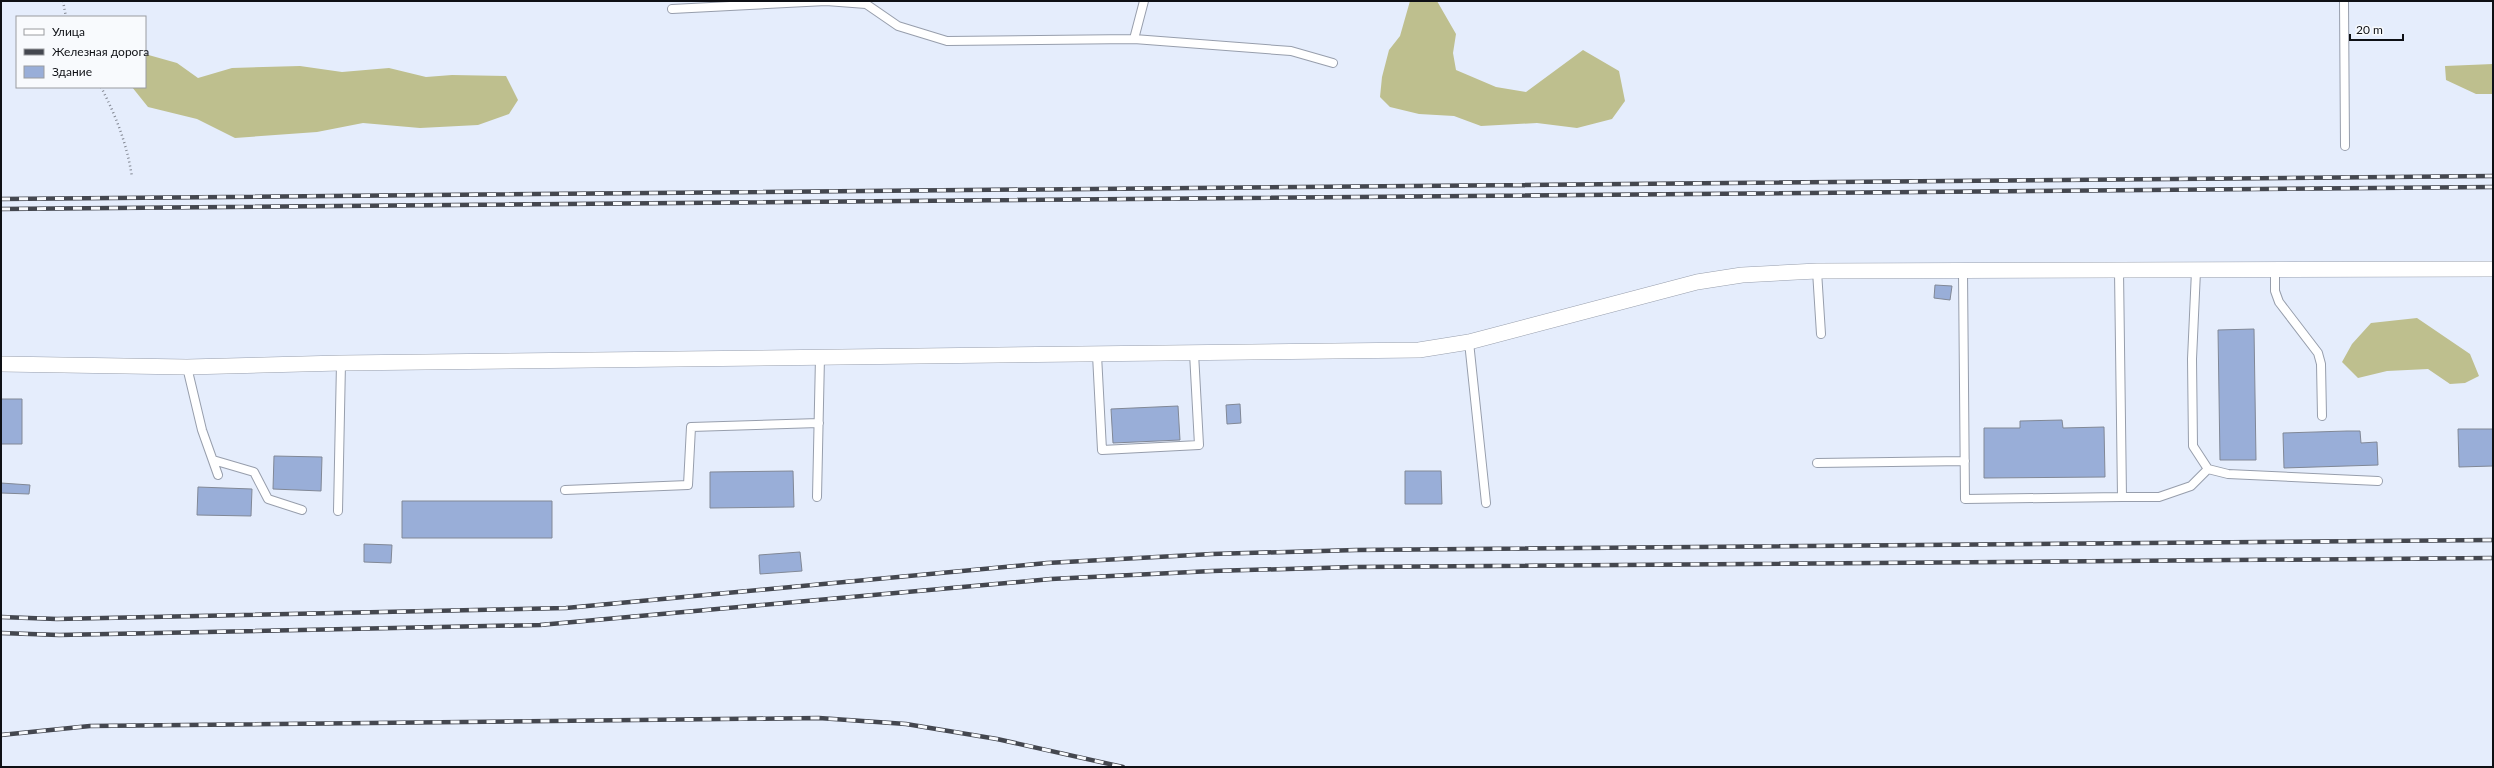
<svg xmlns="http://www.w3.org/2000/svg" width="2494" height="768" font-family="Lato,sans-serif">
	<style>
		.forest { fill: #bebf8e }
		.building { fill: #99aed8; stroke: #818896 }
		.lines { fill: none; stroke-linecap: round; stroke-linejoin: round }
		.service-casing { stroke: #979eac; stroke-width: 10 }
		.minor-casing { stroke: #979eac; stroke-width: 16 }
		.path { stroke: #848994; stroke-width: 2.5; stroke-dasharray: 1 3; stroke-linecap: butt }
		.service { stroke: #fff; stroke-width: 8 }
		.minor { stroke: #fff; stroke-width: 15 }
		.rail-casing { stroke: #44474f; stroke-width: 4.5 }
		.rail { stroke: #f8fafd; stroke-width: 3; stroke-dasharray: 9; stroke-linecap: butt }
	</style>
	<rect width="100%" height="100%" fill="#e5edfc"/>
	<path class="forest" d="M1410,1H1437L1456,34L1453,53L1456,70L1496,87L1526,92L1583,50L1619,71L1625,101L1612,119L1577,128L1537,123L1481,126L1454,116L1419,114L1390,107L1380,97L1382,77L1389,50L1400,36Z
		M145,54L177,63L198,78L232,68L300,66L342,72L389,68L426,77L452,75L506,76L518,100L509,114L478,125L420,128L363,123L317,132L235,138L197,119L148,107L132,87H145Z
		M2493,64V94H2476L2446,80L2445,66Z
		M2417,318L2470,354L2479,376L2465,383L2450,384L2428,369L2387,371L2358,378L2342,362L2352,344L2371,323Z"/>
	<path class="building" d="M1935,285L1952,286L1950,300L1934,298Z
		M2254,329L2256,460H2220L2218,330Z
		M1,399H22V444H1Z
		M1240,404L1241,423L1227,424L1226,405Z
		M1178,406L1180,440L1113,443L1111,409Z
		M2062,420L2063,428L2104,427L2105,477L1984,478V428H2020V421Z
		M2458,429H2493V466L2459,467Z
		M2347,431H2360L2361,443L2377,442L2378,465L2284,468L2283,433Z
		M274,456L322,457L321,491L273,489Z
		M793,471L794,507L710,508V472Z
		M1405,471H1441L1442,504H1405Z
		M1,483L30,485L29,494L1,493Z
		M198,487L252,489L251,516L197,515Z
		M402,501H552V538H402Z
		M364,544L392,545L391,563L364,562Z
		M800,552L802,571L760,574L759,555Z"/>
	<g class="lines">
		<g class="service-casing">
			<path id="service" d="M2344,1L2345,146
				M672,9L826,1L866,4L898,26L947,41L1134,39L1291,51L1333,63
				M1134,39L1144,1
				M2275,270V291L2279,302L2318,353L2321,364L2322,416
				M1817,271L1821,334
				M2119,271L2122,497H2159L2191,486L2208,469
				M2196,271L2192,359L2193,446L2208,469L2228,474L2378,481
				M1963,272L1965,499L2122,497
				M1469,342L1486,503
				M1097,355L1102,450L1199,445L1194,353
				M187,367L202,430L218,475
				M213,460L254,472L268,499L302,510
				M1817,463L1965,461
				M565,490L688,485L691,427L819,423
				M817,497L820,357
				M338,511L341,363"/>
		</g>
		<g class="minor-casing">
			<path id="minor" d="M1,364L187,367L341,363L1419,350L1469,342L1697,282L1742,275L1817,271L2493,269"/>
		</g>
		<path class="path" d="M63,1L66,17
			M101,87C116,116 127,144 132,177"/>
		<use href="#service" class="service"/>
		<use href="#minor" class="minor"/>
		<g class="rail-casing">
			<path id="rail" d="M1,199L2493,176
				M1,209L2493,187
				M1,617L57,619L566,608L1047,563L1212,554L1356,550L2493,540
				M1,633L59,635L540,625L1051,579L1212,571L1355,567L2493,558
				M1,735L90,726L819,718L906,724L997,739L1123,767"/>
		</g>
		<use href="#rail" class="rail"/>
	</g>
	<rect width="2494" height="768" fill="none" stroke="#0e1015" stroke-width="4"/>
	<rect x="16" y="16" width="130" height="72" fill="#f8fafd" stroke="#9a9ca0"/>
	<rect x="24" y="29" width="20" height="6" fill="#ffffff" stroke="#9a9ca0"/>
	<text x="52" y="36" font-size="12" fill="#0e1015">Улица</text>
	<rect x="24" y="49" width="20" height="6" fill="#44474f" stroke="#9a9ca0"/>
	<text x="52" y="56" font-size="12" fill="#0e1015">Железная дорога</text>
	<rect x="24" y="66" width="20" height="12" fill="#99aed8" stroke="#9a9ca0"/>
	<text x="52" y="76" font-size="12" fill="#0e1015">Здание</text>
	<path d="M2350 34v6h53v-6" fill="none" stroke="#0e1015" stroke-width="2"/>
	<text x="2356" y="34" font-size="12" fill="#0e1015" stroke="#f8fafd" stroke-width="3" paint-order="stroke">20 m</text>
</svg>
